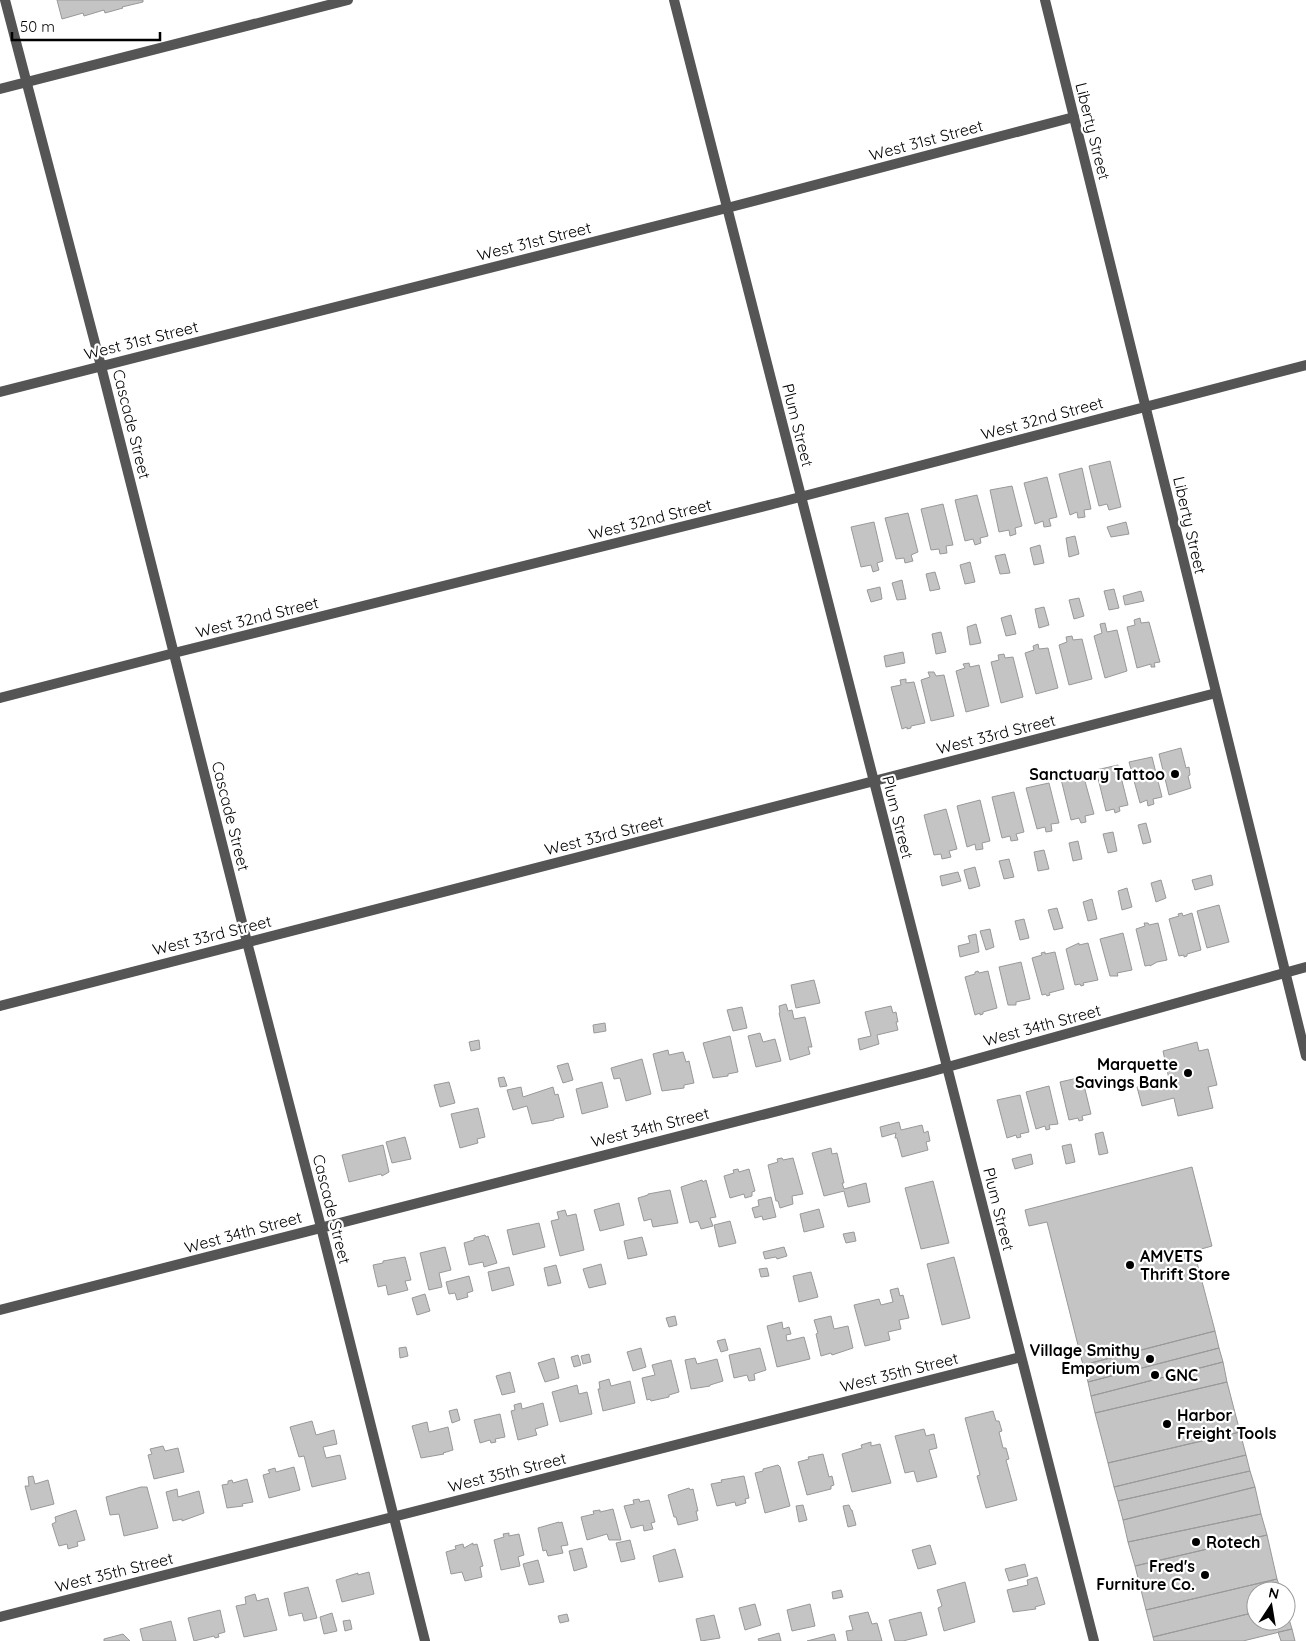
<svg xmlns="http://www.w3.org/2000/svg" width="1306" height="1641" font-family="Quicksand,sans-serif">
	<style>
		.building { fill: #c4c4c4; stroke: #999 }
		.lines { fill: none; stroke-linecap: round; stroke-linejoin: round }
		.minor { stroke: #555; stroke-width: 10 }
		.tertiary { stroke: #555; stroke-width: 10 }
		.poi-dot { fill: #000; stroke: #fff; stroke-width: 2 }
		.labels { text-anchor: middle; stroke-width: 4.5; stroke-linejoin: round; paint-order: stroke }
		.street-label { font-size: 16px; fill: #000; stroke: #fff }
		.poi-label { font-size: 16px; font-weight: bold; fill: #000; stroke: #fff; text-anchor: end }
	</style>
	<rect width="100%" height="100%" fill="#fff"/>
	<path class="building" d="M57,0H143V2L122,7L123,8L105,13L104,10L84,16L83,13L62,19Z
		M1110,461L1121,507L1109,510L1107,504L1099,506L1089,466Z
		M1082,468L1091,509L1084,510L1085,517L1078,518L1077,512L1070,515L1059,474Z
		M1047,477L1057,517L1049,519L1051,526L1044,527L1043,521L1035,524L1024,483Z
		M1012,486L1022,526L1015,528L1016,534L1010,536L1009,530L999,532L990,490Z
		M977,495L988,536L980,538L981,543L975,545L973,539L965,541L955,500Z
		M943,504L953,545L946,546L947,553L940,554L939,549L931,550L921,509Z
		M908,513L918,552L911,555L913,561L905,563L904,558L896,559L885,518Z
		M874,522L883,561L877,563L879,570L873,572L871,565L861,567L851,527Z
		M1126,522L1129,534L1111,537L1107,527Z
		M1075,536L1079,554L1069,557L1066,538Z
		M1040,545L1044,563L1034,565L1030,548Z
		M1005,554L1010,573L1000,574L995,556Z
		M970,562L975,582L965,584L960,565Z
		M935,572L940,589L930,591L926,574Z
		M902,580L906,599L897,600L892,583Z
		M880,587L882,599L871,602L867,590Z
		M1114,589L1119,608L1109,610L1104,591Z
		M1141,591L1144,601L1125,605L1123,596Z
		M1079,598L1084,616L1074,619L1069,600Z
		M1044,607L1049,625L1039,628L1035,609Z
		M1011,615L1016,634L1006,636L1001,618Z
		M1140,618L1141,623L1149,622L1160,662L1154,663L1155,667H1151V664L1137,668L1127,627L1135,625L1134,620Z
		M1105,623L1107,632L1117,630L1127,671L1105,678L1094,636L1102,633L1100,624Z
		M976,624L981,643L970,645L967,627Z
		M941,632L946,652L936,654L932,634Z
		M1072,636L1073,640L1082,639L1092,679L1069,685L1059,645L1067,642L1066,637Z
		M1038,644L1039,649L1048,648L1058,688L1036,694L1025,653L1034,650L1033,646Z
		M903,652L905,663L886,667L884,656Z
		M1004,654L1005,658L1013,657L1023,697L1001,703L991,662L999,660L998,655Z
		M969,663L970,667L979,665L989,706L966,712L956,671L965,668L963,664Z
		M928,672H934L936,676L944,675L954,716L931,721L921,680L930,677Z
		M906,679V683L914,682L925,723L911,726V728L907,729V727L902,729L891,687L901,685L900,680Z
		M1181,748L1186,768L1189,767L1190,775L1188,776L1191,788L1169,795L1159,754Z
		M1152,757L1162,797L1153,799L1154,804L1148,806L1147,800L1140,803L1129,762Z
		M1118,765L1128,805L1119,807L1120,811L1115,813L1114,809L1106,811L1096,770Z
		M1083,774L1094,814L1085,816L1086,822L1081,823L1079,818L1071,820L1061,779Z
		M1049,783L1059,823L1051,824L1052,831L1046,832L1045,827L1037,829L1026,788Z
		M1014,792L1024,832L1016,834L1018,840L1011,841L1010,836L1002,838L992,797Z
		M980,800L990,841L982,843L983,849L976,850L975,844L967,847L957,806Z
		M946,809L957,849L949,851L951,857L942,859L941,854L934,855L924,815Z
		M1146,823L1151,842L1143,844L1138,825Z
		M1113,832L1117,851L1108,853L1103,834Z
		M1078,841L1082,859L1073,861L1069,843Z
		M1044,850L1049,869L1038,871L1034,852Z
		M1009,859L1014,877L1004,879L999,861Z
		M975,867L980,886L969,889L964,870Z
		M958,872L961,881L942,886L940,876Z
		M1211,875L1213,885L1195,890L1192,880Z
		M1161,880L1166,898L1156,902L1151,883Z
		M1127,888L1132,907L1122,910L1118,891Z
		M1092,899L1097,919L1088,921L1083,902Z
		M1219,905L1229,942L1207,948L1197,911Z
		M1057,908L1063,928L1054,930L1048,910Z
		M1182,913L1183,916L1192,913L1201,950L1187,954V956L1184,957V955L1179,956L1169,919L1179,916L1178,914Z
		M1024,919L1029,938L1020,940L1015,921Z
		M1144,923H1148L1149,925L1158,923L1167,960L1157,962L1150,966V965L1145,966L1136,929L1145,926Z
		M990,929L994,947L986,950L980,931Z
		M1123,933L1132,970L1117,973L1118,976H1110L1100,939Z
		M976,934L979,952L960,957L958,946L970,943L968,936Z
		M1079,943V945L1088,943L1098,980L1083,983L1084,985L1081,986L1080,984L1075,985L1066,949Z
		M1045,952V954L1055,952L1064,989L1049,993L1050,995L1047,996L1046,994L1042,995L1032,958L1042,955L1041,953Z
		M1021,962L1030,999L1016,1002V1005H1008L999,967Z
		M978,971L979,973L988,971L997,1008L983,1012V1014L980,1015V1013L975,1015L965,977L975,974V972Z
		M814,980L820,1003L796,1008L791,985Z
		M786,1004L788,1011L792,1010L794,1019L805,1017L812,1047H808L810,1054L790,1060L779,1013H780L779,1006Z
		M891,1006L893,1013L896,1012L898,1022H896L898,1030L877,1035L879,1044L860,1050L858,1039L871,1036L865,1012Z
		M742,1007L747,1028L733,1031L727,1010Z
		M605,1023L606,1031L594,1033L593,1025Z
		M760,1033L763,1042L775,1039L781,1061L756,1067L748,1036Z
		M730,1036L738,1072L728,1074V1076L713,1078L703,1043Z
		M479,1040L480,1049L471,1051L469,1042Z
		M1197,1042L1199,1051L1208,1049L1217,1085L1208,1087L1213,1108L1178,1116L1174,1098L1142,1106L1137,1087L1169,1079L1163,1051Z
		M668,1050L669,1055L683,1052L686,1062L689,1061L694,1083L684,1085V1088L662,1091L653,1054Z
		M642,1059L651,1094L626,1101L620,1078L614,1079L611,1068Z
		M568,1063L573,1080L563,1083L557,1066Z
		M504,1077L507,1086L500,1087L498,1078Z
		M1082,1077L1091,1114L1082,1116L1083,1120L1079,1121L1078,1118L1069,1120L1060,1082Z
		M449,1082L455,1103L440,1107L434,1085Z
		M602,1082L608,1107L582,1114L576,1089Z
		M1049,1086L1058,1124L1049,1125L1050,1129L1046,1130L1045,1126L1036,1129L1026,1092Z
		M521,1087L523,1097L553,1087L555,1095L558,1094L564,1117L554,1119V1120L532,1124L527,1106L513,1110L507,1090Z
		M1020,1095L1029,1132L1020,1134L1021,1137L1017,1138L1016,1135L1007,1138L997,1100Z
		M478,1108L485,1137L477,1139L478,1143L460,1148L451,1114Z
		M899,1122L901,1130L922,1125L924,1133L928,1131L930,1141L926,1142L928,1150L902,1157L897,1138H895L896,1133L882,1137L880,1127Z
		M1103,1132L1108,1153L1099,1155L1095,1134Z
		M405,1137L411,1159L392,1163L386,1142Z
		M1071,1144L1075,1162L1066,1164L1062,1146Z
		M383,1145L389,1172L382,1176L381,1174L349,1182L342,1155Z
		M831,1148L832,1154L837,1153L844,1183H842L844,1189L866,1183L870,1202L848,1207L844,1191L824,1196L812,1153Z
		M1031,1154L1033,1164L1015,1169L1012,1159Z
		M782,1158L783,1160L793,1158L803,1194L792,1196L793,1204L780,1208L778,1201H776L768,1165L778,1162L777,1159Z
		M1192,1167L1212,1246L1194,1251L1215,1331L1083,1365L1047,1222L1029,1226L1025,1210Z
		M738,1169L739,1172L749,1169L755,1191L752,1192V1196L745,1198L744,1194L730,1198L724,1176L734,1173L733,1170Z
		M702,1180L703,1182L706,1180L716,1217L710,1218L713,1226L701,1229L698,1221L690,1223L681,1187Z
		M933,1181L949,1243L921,1249L905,1188Z
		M670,1190L678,1223L653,1227L651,1219L644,1221L638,1198L648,1195V1194Z
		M771,1197L776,1217L763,1220L762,1216L755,1218L752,1208L759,1206L758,1200Z
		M619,1203L624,1225L600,1231L594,1210Z
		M819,1209L824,1227L804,1232L800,1214Z
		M565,1210L567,1216L576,1214L584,1250L560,1256L551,1221L559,1219L557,1212Z
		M730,1221L736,1243L719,1247L714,1225Z
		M539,1223L545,1247L513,1255L507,1230Z
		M854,1232L856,1241L846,1243L843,1234Z
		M485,1235L486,1237L488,1236L497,1263L484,1267L483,1262L469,1265L464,1243L474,1240V1238Z
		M642,1237L647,1255L628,1259L624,1241Z
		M445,1247L451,1270L439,1273L442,1287L429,1290L420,1253Z
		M784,1247L787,1256L777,1259L776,1257L765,1259L763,1252Z
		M405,1257L411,1280L405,1281L408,1290L388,1295L386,1285L378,1287L373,1265L383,1263V1261Z
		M954,1257L970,1318L942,1325L927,1264Z
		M601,1264L606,1284L589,1288L583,1269Z
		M556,1265L561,1283L548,1286L544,1268Z
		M509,1267L514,1285L492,1291L488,1272Z
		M767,1268L769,1276L761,1277L759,1269Z
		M811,1272L818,1297L799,1302L793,1276Z
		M469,1276L473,1291L467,1293L468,1297L457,1300L455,1293L449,1294L446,1282Z
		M898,1288L900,1296L903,1295L909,1318L899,1320L901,1329L888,1332L890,1340L865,1346L854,1305L879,1299L881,1305L893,1302L890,1290Z
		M425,1294L430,1311L417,1315L412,1298Z
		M675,1316L677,1325L669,1327L666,1318Z
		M831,1316L834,1329L848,1326L853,1348L832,1355L831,1353L821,1356L816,1334L818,1333L814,1320Z
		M782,1322L783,1329L789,1327L791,1334L786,1335L787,1341L804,1337L810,1359L777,1367L767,1326Z
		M1215,1331L1219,1348L1088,1382L1083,1365Z
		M725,1339L728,1350L721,1352L717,1341Z
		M406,1347L408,1356L400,1358L399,1348Z
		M641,1348L646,1367L633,1371L627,1352Z
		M760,1348L766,1370L754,1374L755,1380L749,1381L747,1375L734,1378L729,1355Z
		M1219,1348L1223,1362L1091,1396L1088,1382Z
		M589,1354L591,1362L583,1364L581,1356Z
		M578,1355L581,1365L574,1367L571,1357Z
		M554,1358L559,1378L545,1382L538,1363Z
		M695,1358L697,1364L717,1359L723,1381L710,1385V1386L691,1389L685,1360Z
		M671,1360L679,1392L669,1395V1397L651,1401L650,1399L647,1400L642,1378L655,1375L652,1365Z
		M1223,1362L1227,1382L1095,1413L1091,1396Z
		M510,1372L515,1392L502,1395L496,1376Z
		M609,1379L611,1386L630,1381L635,1403L603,1411L598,1389H600L599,1382Z
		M1227,1382L1240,1432L1108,1463L1095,1413Z
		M577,1385L579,1394L587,1392L592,1414L560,1422L552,1392Z
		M521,1403L522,1409L543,1403L548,1425L535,1429L537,1435L518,1440L511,1411L515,1410L514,1405Z
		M457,1409L460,1420L452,1423L449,1411Z
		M993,1411L996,1421H999L1002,1431L999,1432L1003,1448H1006L1009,1459L1006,1460L1017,1500L986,1508L977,1476L980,1475L965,1418Z
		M500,1414L505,1437L495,1439L496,1442L491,1443L490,1440L480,1443L474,1420Z
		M312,1421L316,1435L334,1430L337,1444L323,1447L326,1458L340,1455L346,1479L312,1487L304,1456L299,1457L290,1427Z
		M427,1422L429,1432L448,1427L453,1450L443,1453L444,1454L421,1458L412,1426Z
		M924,1429L926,1436L934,1434L937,1448L929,1450L937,1477L917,1482L914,1471L905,1473L895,1436Z
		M1240,1432L1246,1455L1114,1487L1108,1463Z
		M871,1442V1446L880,1444L891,1483L852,1492L842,1454L862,1448L861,1445Z
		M163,1446L165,1451L178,1448L184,1472L154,1479L148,1455L152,1454L150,1449Z
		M823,1454L829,1477L832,1476L834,1485L831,1486V1489L807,1495L798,1462L809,1459L808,1457Z
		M1246,1455L1250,1471L1118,1501L1114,1487Z
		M778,1465L780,1467L790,1506L765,1513L755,1473L763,1471V1469Z
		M294,1467L300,1490L269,1498L263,1475L270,1473L268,1470L275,1468L276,1472Z
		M1250,1471L1255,1487L1123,1520L1118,1501Z
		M33,1476L35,1484L48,1480L54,1504L31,1510L25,1486H29L28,1477Z
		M744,1476L749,1498L745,1499L746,1503L736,1506L735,1502L717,1506L711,1484L722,1482L721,1480Z
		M247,1479L253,1502L242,1504L243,1506L227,1508L222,1485L228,1484V1481L232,1480L233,1483Z
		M141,1487H147L158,1528L124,1536L119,1514L110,1515L106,1497Z
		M1255,1487L1261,1514L1128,1542L1123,1520Z
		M689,1488L690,1490L693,1489L698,1511H696L698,1520L678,1525L676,1517H674L668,1495Z
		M177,1489L178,1497L199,1491L204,1513L182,1521V1519L173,1521L166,1492Z
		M639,1499L640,1502L649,1500L655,1522L651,1523L653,1529L644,1531L643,1525L631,1528L624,1506L634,1504L633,1500Z
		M803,1505L807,1520L799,1522L796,1506Z
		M849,1505L851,1510H852L856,1525L848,1527L843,1506Z
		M613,1509L621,1540H609L607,1534L587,1540L581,1517L594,1514L593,1511L600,1510V1512Z
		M76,1510L85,1540L77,1542L78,1546L68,1549L67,1544L59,1546L52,1524L56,1522L55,1517Z
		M1261,1514L1267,1535L1135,1566L1128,1542Z
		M559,1522V1523L562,1522L568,1545L561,1546L563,1553L548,1556L546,1550L543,1551L538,1528Z
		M509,1533V1536L519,1534L524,1555L518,1557L520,1566L501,1570L494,1540L504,1537L503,1534Z
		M1267,1535L1277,1579L1146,1610L1135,1566Z
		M630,1540L635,1559L621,1562L616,1543Z
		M473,1543V1545L477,1544L483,1566L480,1567L482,1577L465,1581L462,1572L451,1574L446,1552L456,1549L455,1546L463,1544L464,1548Z
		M930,1545L936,1564L918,1569L912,1550Z
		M582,1548L587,1567L574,1571L569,1551Z
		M675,1549L683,1577L659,1582L653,1556Z
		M538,1560L544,1582L529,1585L523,1564Z
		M1025,1564L1028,1576L1009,1581L1005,1569Z
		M369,1572L374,1594L342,1602L336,1580L358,1573V1575Z
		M1037,1577L1045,1604L1035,1607L1036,1609L1013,1612L1007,1590L1028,1585L1027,1580Z
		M1277,1579L1281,1591H1256V1612L1153,1637L1146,1610Z
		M965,1582L975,1622L944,1631L938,1608L942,1606L937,1590Z
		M308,1587L317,1618L304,1621L302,1613L289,1616L284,1593Z
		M841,1590L843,1597L833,1599L832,1592Z
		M255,1594L257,1601L268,1598L277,1630L244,1637L236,1606L246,1604L245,1597Z
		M755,1604L761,1625L745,1630L739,1608Z
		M810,1604L815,1626L792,1631L787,1610Z
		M1286,1609L1292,1629L1243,1641H1154L1153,1637L1256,1612V1621H1286Z
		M220,1610L225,1632L218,1634L219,1637L215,1638L214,1636L194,1641L188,1618Z
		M868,1612L872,1624L877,1623L882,1641H848L846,1631L853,1630L849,1616Z
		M921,1612L927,1635L903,1641H895L889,1620Z
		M332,1613L337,1631L324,1634L320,1617Z
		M567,1614L569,1621L560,1623L558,1616Z
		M714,1615L720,1638L701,1641L696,1619Z
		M350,1620L352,1629L345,1631L343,1621Z
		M171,1621L176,1641H143L140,1629Z
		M1292,1629L1295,1641H1281L1278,1632Z
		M779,1633L781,1641H759L758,1639Z
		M123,1634L130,1641H104V1639Z
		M834,1634L836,1641H807Z"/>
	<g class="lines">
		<path class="minor" d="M5,0L101,366L247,942L321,1227L425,1641
			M674,0L1094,1641
			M0,89L348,0
			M0,392L727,208L1074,117
			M0,1006L1216,693
			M0,1310L926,1073L1306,967
			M0,1617L1021,1357"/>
		<path class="tertiary" d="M1045,0L1306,1056
			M0,698L174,653L781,502L1306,365"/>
	</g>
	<g class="poi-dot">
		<circle cx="1175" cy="774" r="5"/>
		<circle cx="1188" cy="1073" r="5"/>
		<circle cx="1130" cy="1265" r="5"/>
		<circle cx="1150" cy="1359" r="5"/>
		<circle cx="1155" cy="1375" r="5"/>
		<circle cx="1167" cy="1424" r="5"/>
		<circle cx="1196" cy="1542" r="5"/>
		<circle cx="1205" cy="1575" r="5"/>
	</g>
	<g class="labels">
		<g class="street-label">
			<text transform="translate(1093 131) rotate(76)" y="6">Liberty Street</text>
			<text transform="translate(926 140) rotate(-15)" y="6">West 31st Street</text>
			<text transform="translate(534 241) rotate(-14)" y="6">West 31st Street</text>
			<text transform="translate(141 340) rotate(-14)" y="6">West 31st Street</text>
			<text transform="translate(1042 418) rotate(-15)" y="6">West 32nd Street</text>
			<text transform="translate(132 424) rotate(76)" y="6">Cascade Street</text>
			<text transform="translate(798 425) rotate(76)" y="6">Plum Street</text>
			<text transform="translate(650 519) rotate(-14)" y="6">West 32nd Street</text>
			<text transform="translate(1190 525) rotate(77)" y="6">Liberty Street</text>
			<text transform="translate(257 617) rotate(-14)" y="6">West 32nd Street</text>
			<text transform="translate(996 734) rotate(-14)" y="6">West 33rd Street</text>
			<text transform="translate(231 816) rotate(76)" y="6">Cascade Street</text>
			<text transform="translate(898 817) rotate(76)" y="6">Plum Street</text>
			<text transform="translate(604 835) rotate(-14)" y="6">West 33rd Street</text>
			<text transform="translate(212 935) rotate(-14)" y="6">West 33rd Street</text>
			<text transform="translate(1042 1025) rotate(-15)" y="6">West 34th Street</text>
			<text transform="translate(650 1127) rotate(-14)" y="6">West 34th Street</text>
			<text transform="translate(332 1209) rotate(76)" y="6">Cascade Street</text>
			<text transform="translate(999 1209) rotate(76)" y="6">Plum Street</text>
			<text transform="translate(243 1232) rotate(-15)" y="6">West 34th Street</text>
			<text transform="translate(899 1372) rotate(-14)" y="6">West 35th Street</text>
			<text transform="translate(507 1472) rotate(-14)" y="6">West 35th Street</text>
			<text transform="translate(114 1572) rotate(-14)" y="6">West 35th Street</text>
		</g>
		<g class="poi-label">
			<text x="1165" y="780">Sanctuary Tattoo</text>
			<text x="1178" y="1070">Marquette<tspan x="1178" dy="18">Savings Bank</tspan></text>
			<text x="1140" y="1262" text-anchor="start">AMVETS<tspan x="1140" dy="18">Thrift Store</tspan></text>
			<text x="1140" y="1356">Village Smithy<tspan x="1140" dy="18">Emporium</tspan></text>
			<text x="1165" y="1381" text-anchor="start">GNC</text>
			<text x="1177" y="1421" text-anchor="start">Harbor<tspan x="1177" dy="18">Freight Tools</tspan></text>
			<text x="1206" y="1548" text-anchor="start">Rotech</text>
			<text x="1195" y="1572">Fred's<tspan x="1195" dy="18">Furniture Co.</tspan></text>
		</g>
	</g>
	<g transform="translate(1271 1606) rotate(12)"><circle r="24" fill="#ffffff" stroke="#999999"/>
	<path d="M0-4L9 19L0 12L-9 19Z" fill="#000000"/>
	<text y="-8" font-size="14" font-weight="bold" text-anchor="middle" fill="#000000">N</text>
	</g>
	<path d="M12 32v8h148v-8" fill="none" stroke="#000000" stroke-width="2.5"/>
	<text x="20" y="32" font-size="15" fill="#000000" stroke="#ffffff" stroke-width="4" paint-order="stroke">50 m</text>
</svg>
